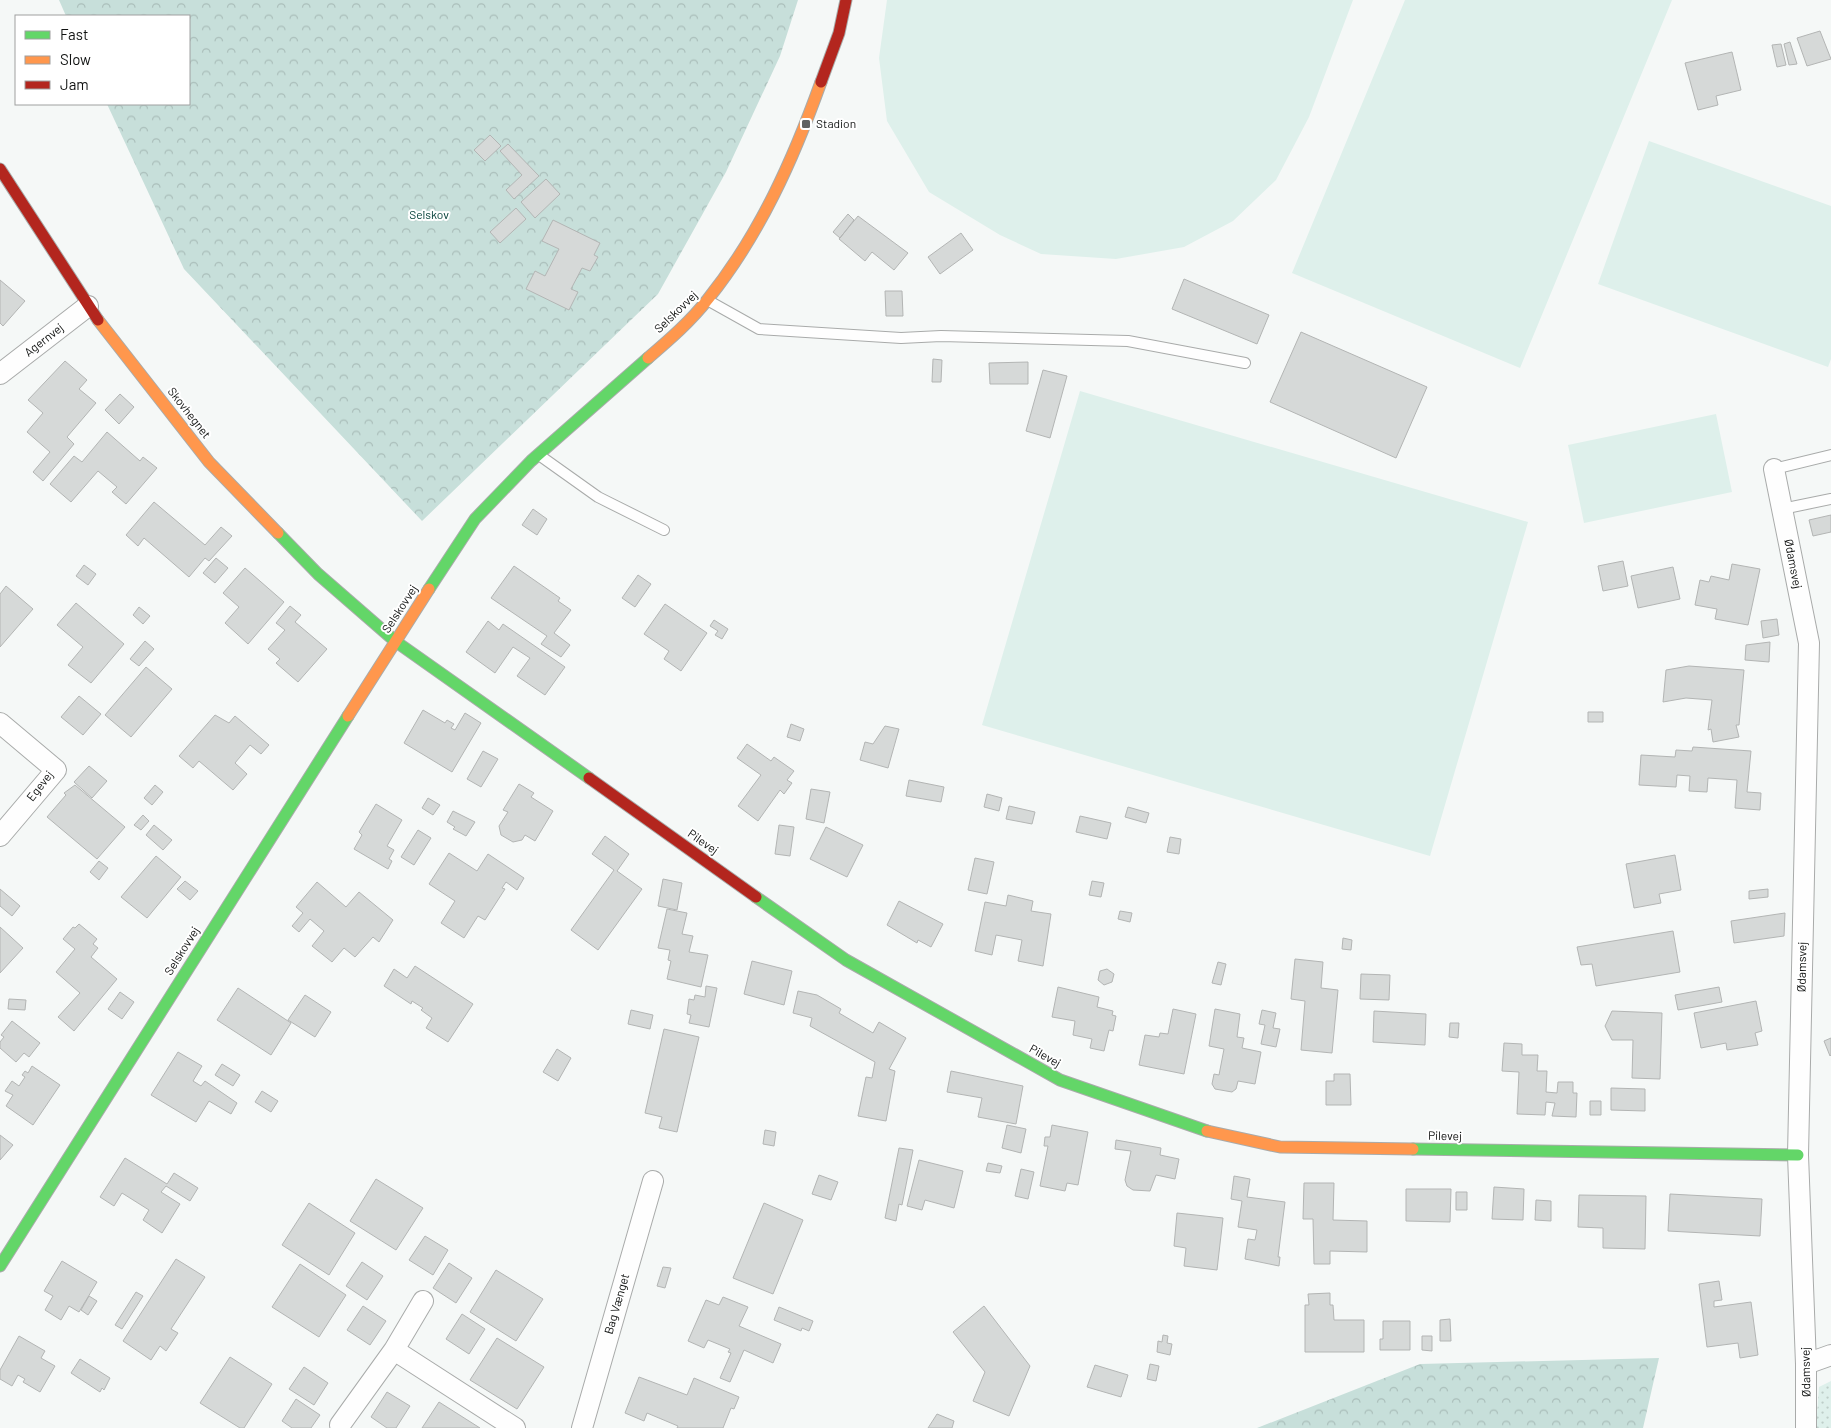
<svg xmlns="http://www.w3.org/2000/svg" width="1831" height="1428" font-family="Barlow,sans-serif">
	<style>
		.grass { fill: url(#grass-dots) }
		.forest { fill: url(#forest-crowns) }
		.garden { fill: #def0eb }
		.building { fill: #d6d9d8; stroke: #b3b5b4 }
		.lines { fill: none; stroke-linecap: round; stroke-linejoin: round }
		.lane-casing { stroke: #a9abaa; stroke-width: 12 }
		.street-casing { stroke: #a9abaa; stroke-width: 22 }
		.fast-casing { stroke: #a9abaa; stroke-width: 13 }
		.slow-casing { stroke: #a9abaa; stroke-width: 13 }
		.jam-casing { stroke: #a9abaa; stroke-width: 13 }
		.lane { stroke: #fefefe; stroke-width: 10 }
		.street { stroke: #fefefe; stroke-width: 20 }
		.fast { stroke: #63d668; stroke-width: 11 }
		.slow { stroke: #ff974d; stroke-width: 11 }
		.jam { stroke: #b3261e; stroke-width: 11 }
		.poi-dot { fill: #606262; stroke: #fff; stroke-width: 2 }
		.labels { text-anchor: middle; stroke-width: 4; stroke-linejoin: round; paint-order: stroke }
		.poi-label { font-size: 12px; fill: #101211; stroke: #fff; text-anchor: start }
		.park-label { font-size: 12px; fill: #06423a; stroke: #fff }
		.street-label { font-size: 12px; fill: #101211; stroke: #fff }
	</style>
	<defs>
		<pattern id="grass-dots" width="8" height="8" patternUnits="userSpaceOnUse" patternTransform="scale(1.25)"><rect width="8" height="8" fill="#def0eb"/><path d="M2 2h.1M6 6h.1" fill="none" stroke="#bdcdc8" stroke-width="1.8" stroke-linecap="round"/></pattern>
		<pattern id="forest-crowns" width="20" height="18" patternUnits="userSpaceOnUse" patternTransform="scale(1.25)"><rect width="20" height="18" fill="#c7dfda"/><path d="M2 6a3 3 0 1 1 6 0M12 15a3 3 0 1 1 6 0" fill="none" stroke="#aabeba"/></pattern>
	</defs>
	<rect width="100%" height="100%" fill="#f5f8f7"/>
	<path class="grass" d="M1831,1381V1428H1816L1819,1387Z"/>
	<path class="forest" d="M59,0H798L780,56L726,172L658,294L422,521L184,269L107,104H189V16H66Z
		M1659,1358L1643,1428H1257L1420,1364Z"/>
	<path class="garden" d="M887,0H1353L1309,117L1276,180L1233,221L1184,247L1116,259L1041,254L1000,235L929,192L887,121L879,58Z
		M1405,0H1672L1520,368L1292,273Z
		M1649,141L1831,206V359L1828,367L1598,284Z
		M1080,391L1528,522L1430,856L982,725Z
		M1716,414L1732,492L1584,523L1568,445Z"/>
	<path class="building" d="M1820,31L1831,59L1807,66L1797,38Z
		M1790,42L1797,64L1789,65L1784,44Z
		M1781,44L1786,65L1777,67L1772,45Z
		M1732,52L1741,90L1716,96L1718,105L1698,110L1685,63Z
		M490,135L501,146L485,161L474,150Z
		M508,144L539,176L514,199L506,190L522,175L500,151Z
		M546,179L560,194L535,218L521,202Z
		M516,208L526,219L500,243L490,232Z
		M848,214L854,220L840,238L833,232Z
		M858,216L908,253L894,270L872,252L865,261L839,239Z
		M553,220L600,243L594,255L598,257L590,271L582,268L571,289L578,292L569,310L526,289L535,271L545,276L559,249L542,241Z
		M961,233L973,250L940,274L928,257Z
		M1184,279L1269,315L1257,344L1172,309Z
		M0,280L25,301L3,326L0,323Z
		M885,291H902L903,316H886Z
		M1301,332L1427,387L1396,458L1270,402Z
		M933,359L942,360L941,382H932Z
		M65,361L87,380L79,389L96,403L67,437L74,444L43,481L33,472L50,452L27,432L43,413L28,400Z
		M1028,362V384H990L989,363Z
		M1043,370L1067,376L1050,438L1026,431Z
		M120,394L134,407L119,424L105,410Z
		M107,432L140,461L143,457L157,468L126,504L112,492L117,487L98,471L71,502L50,484L74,456L82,462Z
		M154,502L205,545L221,527L232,536L209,561L205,558L189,577L144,538L138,546L126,535Z
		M533,509L547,519L537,535L522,525Z
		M1831,515V532L1813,536L1809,520Z
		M216,558L228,568L215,583L203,573Z
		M1623,561L1628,586L1603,591L1598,566Z
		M1732,564L1760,569L1748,625L1715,619L1717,609L1695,605L1700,580L1709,582L1711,576L1729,580Z
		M84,565L96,574L88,585L76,576Z
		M514,566L560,598L558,601L571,610L554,633L570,645L561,657L541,644L547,636L491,598Z
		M1673,567L1680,599L1638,608L1631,576Z
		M245,568L284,602L248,644L225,623L239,607L223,593Z
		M638,575L651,584L635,607L622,598Z
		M6,586L33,609L0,647V594Z
		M76,603L124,644L91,683L68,665L83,647L57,625Z
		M665,604L707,633L681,671L664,659L669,651L644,634Z
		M290,606L301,615L295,622L327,649L298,682L276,663L280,659L268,649L285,630L276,623Z
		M139,607L150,616L143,624L133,615Z
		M1777,619L1779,635L1763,638L1761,621Z
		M714,620L728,629L722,639L715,635L718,631L710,626Z
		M488,621L499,630L503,624L565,667L545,695L517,676L530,658L513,647L495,673L466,652Z
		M145,641L154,649L139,666L130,659Z
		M1770,642L1769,662L1745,660L1746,645Z
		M1689,666L1744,670L1739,725H1736L1739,737L1713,742L1711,729L1708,730L1712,700L1686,698L1663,702L1666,670Z
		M146,667L172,689L131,737L105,715Z
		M79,696L101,714L83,735L61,717Z
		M423,710L445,723L447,720L454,724L451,728L455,730L465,713L481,723L452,772L404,743Z
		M1588,712H1603V722H1588Z
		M215,715L229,723L235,716L269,745L261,754L250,745L235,763L247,774L233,790L199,761L193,768L179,756Z
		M791,724L804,729L800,741L787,737Z
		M885,726L899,729L888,768L860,760L865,742L873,744Z
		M747,744L771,761L774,757L794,771L787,780L792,783L784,794L780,790L758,821L738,806L761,775L737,758Z
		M1693,747L1751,751L1747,792L1761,793L1760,810L1735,808L1737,780L1708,778L1707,792L1689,791L1690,776L1677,775L1676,787L1639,785L1641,755L1675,757L1676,750L1692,751Z
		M483,751L498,759L481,787L467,779Z
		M89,766L107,781L92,798L74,782Z
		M909,780L944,787L941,802L906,796Z
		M519,784L534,793L531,797L553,811L535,841L525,835L522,840L513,842L501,835L499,826L508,812L503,810Z
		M75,785L125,827L97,859L47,817L66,795L64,793Z
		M155,785L163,792L152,805L144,798Z
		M811,789L830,792L824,823L806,819Z
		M987,794L1002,798L999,811L984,807Z
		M428,798L440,805L433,815L422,808Z
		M376,804L402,820L387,846L394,850L389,859L392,861L388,869L354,849L362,835L359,832Z
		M1009,806L1035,812L1032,824L1006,819Z
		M1128,807L1149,813L1146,823L1125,817Z
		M453,811L475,822L466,836L453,829L455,827L447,822Z
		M143,815L149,821L141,830L134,825Z
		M1080,816L1111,823L1107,839L1076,832Z
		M154,825L172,840L163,850L146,835Z
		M779,825L794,827L790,856L775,854Z
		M826,827L863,845L847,877L810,859Z
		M418,830L431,838L414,865L401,857Z
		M605,836L629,854L617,871L642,889L598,950L571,930L614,870L592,854Z
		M1170,837L1181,839L1179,854L1167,852Z
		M449,853L477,871L488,854L524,878L517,890L506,882L502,888L505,889L485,920L478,916L464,938L441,923L455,901L429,884Z
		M1675,855L1681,890L1659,894L1661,903L1634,908L1626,864Z
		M156,856L181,877L147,918L121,897Z
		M975,858L994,862L987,894L968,890Z
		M99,861L108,868L99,880L90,872Z
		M663,879L682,883L677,910L658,906Z
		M185,881L198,891L190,900L177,889Z
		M1092,881L1104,883L1101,897L1089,895Z
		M317,882L346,907L359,892L393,920L379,942L373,937L355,957L344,948L332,962L312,946L324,931L310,919L299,932L292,926L303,913L296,907Z
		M0,889L20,906L12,916L0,906Z
		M1768,889V897L1749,899V891Z
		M1008,895L1033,901L1031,911L1051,914L1043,966L1018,961L1022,940L996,935L992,955L975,951L985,902L1006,906Z
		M899,901L943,924L931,947L918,940L917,943L887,925Z
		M667,909L687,913L682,934L693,936L689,952L708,955L701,987L667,979L671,961L668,960L670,950L658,948Z
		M1120,911L1132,913L1130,922L1118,919Z
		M1785,913L1784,936L1734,943L1731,921Z
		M79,924L97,939L93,944L98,948L91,957L117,979L74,1031L58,1017L80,993L56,972L75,949L63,939L73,927L75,928Z
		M0,927L23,948L0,973Z
		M1673,931L1680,972L1596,986L1592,964L1581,965L1577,947Z
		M1343,938L1352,940L1351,950L1342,949Z
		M1295,959L1323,962L1321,988L1338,990L1332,1053L1301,1050L1305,1001L1291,999Z
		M752,961L792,971L784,1005L744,994Z
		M1218,962L1226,964L1221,985L1212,983Z
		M415,966L473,1004L448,1042L426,1028L432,1018L421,1010L423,1008L412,1001L411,1004L384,986L394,969L407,978Z
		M1107,969L1114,974L1112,982L1104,985L1098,980L1100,971Z
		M1361,974L1390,975L1389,1000L1360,999Z
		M706,986L717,988L709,1027L689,1023L691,1015L687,1014L689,999L694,1000L695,995L705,997Z
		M1058,987L1099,997L1097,1007L1113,1011L1112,1015L1116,1016L1113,1031L1109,1030L1104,1051L1090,1048L1092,1039L1073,1035L1075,1021L1052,1017Z
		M1719,987L1722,1002L1678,1010L1675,995Z
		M238,988L291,1023L271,1055L217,1020Z
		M798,991L817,995L841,1009L839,1013L873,1033L879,1022L906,1038L889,1069L895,1071L886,1121L858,1116L866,1077L872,1078L875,1062L810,1026L812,1018L793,1013Z
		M120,992L134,1002L122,1019L108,1009Z
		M305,995L331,1012L315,1037L288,1020Z
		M9,999L26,1000L25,1010L8,1009Z
		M1756,1001L1762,1031L1755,1033L1758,1045L1727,1050L1726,1043L1701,1048L1694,1013Z
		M1173,1009L1196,1014L1184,1074L1139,1065L1145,1035L1159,1037L1160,1033L1168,1034Z
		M1215,1009L1240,1014L1237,1037L1244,1038L1242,1048L1261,1052L1255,1084L1238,1081L1236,1089L1232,1092L1215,1089L1212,1084L1214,1074L1219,1075L1224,1049L1209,1046Z
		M631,1010L653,1015L650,1029L628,1024Z
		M1262,1010L1276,1013L1273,1028L1280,1029L1276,1047L1261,1044L1265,1025L1259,1024Z
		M1374,1011L1426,1014L1425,1045L1373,1042Z
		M1612,1011L1662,1013L1660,1079L1632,1078L1633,1040H1612L1605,1026Z
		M12,1021L40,1043L29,1057L24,1053L16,1062L0,1048V1042L4,1037L1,1035Z
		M1450,1023H1459L1458,1038L1449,1037Z
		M664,1029L699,1037L677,1132L659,1128L662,1117L645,1113Z
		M1831,1038V1055L1830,1056L1824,1041Z
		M1504,1043L1522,1044V1055H1538L1537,1071H1547L1546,1092L1557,1093L1558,1082H1573V1093H1577L1576,1117L1552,1116L1555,1103L1546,1102L1545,1115L1517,1114L1519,1072L1502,1071Z
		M557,1049L571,1058L558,1081L543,1072Z
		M178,1052L202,1066L193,1081L201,1086L205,1081L237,1103L231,1114L209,1101L196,1122L151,1095Z
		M222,1064L240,1075L233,1086L215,1075Z
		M32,1066L60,1085L33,1125L6,1106L13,1095L5,1091L12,1081L19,1086L25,1077L22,1075L25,1071L28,1073Z
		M951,1071L1023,1086L1016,1124L978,1117L982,1098L947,1092Z
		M1334,1074H1350L1351,1105H1326V1081H1334Z
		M1611,1088L1645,1089V1111L1611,1110Z
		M262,1091L278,1101L271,1112L255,1102Z
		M1590,1101H1601V1115H1590Z
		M1007,1125L1026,1129L1021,1153L1002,1148Z
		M1052,1125L1088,1132L1078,1185L1067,1183L1065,1191L1040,1186L1048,1146H1044L1045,1137H1050Z
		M765,1130L776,1132L774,1146L763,1144Z
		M0,1135L13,1145L0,1160Z
		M1116,1140L1161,1148L1160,1155L1179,1159L1175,1179L1156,1175L1150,1191L1133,1190L1127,1186L1125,1180L1131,1151L1115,1149Z
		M899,1148L913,1150L902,1205L899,1204L896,1221L885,1218Z
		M125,1158L167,1184L174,1173L198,1188L190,1201L166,1186L161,1192L180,1204L162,1233L143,1220L149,1210L122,1193L114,1206L100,1197Z
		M919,1160L963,1171L954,1208L925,1200L922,1210L907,1206Z
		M988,1163L1002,1166L1000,1173L986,1171Z
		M1021,1169L1034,1172L1028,1199L1015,1196Z
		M819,1175L838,1182L831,1200L812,1194Z
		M1234,1176L1250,1179L1247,1197L1285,1202L1278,1257H1280L1279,1266L1245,1259L1248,1239L1255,1240L1257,1230L1238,1227L1242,1201L1231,1199Z
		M376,1179L423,1208L396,1250L350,1221Z
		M1304,1183H1334L1333,1220L1367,1221V1252L1330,1251V1264H1314L1313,1219H1303Z
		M1494,1187L1524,1189L1523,1220L1492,1219Z
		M1406,1189H1451L1450,1222L1406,1221Z
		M1456,1192H1467V1210H1456Z
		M1670,1194L1762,1199L1760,1236L1668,1231Z
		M1579,1195L1646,1196L1645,1249L1603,1248V1228L1578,1227Z
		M1536,1200L1551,1201V1221L1535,1220Z
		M309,1203L355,1233L329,1275L282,1245Z
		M764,1203L803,1220L773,1294L733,1278Z
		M1177,1213L1223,1218L1217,1270L1184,1266L1186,1248L1174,1246Z
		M425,1236L448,1250L433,1275L409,1260Z
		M176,1259L205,1277L171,1329L178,1333L166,1351L160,1346L151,1360L123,1341Z
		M62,1261L97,1282L79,1312L69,1306L61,1320L45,1310L53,1296L44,1291Z
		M362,1262L383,1276L367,1300L346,1286Z
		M449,1263L472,1278L456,1303L433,1288Z
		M300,1264L346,1295L319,1337L272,1307Z
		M663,1267L671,1268L665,1288L657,1286Z
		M496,1270L543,1299L516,1341L470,1312Z
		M1719,1281L1722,1300L1714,1301V1307L1751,1302L1758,1355L1740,1358L1738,1343L1707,1347L1699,1284Z
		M136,1292L143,1296L122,1329L115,1325Z
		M1330,1293V1305H1333L1334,1320H1364V1352H1305V1305H1309L1308,1294Z
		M89,1296L97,1301L88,1315L81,1310Z
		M723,1297L748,1307L739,1326L781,1344L773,1363L744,1350L730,1382L720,1378L731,1353L728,1352L730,1349L708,1340L704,1348L688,1341L706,1300L719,1305Z
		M363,1306L386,1321L370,1345L347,1330Z
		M984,1306L1030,1366L1009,1416L973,1401L985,1372L953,1332Z
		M779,1307L813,1321L809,1331L802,1328L801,1331L774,1320Z
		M462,1314L485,1329L469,1354L446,1339Z
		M1450,1319L1451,1341H1440V1320Z
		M1383,1321H1410V1350H1380V1339H1383Z
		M1163,1335L1168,1336L1167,1343L1172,1344L1170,1355L1157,1352L1158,1341L1162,1342Z
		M19,1336L45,1351L41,1358L55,1366L40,1392L23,1382L25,1379L18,1375L12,1386L0,1379V1370Z
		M1422,1336H1432V1351L1422,1350Z
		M497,1338L544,1367L517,1409L470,1380Z
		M230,1357L272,1384L244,1428H240L200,1403Z
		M80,1359L110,1378L104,1390L102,1388L100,1392L71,1373Z
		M1150,1364L1159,1366L1156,1381L1147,1379Z
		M1095,1365L1128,1375L1121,1397L1087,1387Z
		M304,1367L328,1383L314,1405L289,1389Z
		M639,1377L687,1395L694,1378L739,1397L734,1409L731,1408L723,1428H677L678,1426L647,1413L644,1421L625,1413Z
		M387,1392L410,1406L396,1428H387L371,1417Z
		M296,1399L320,1415L311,1428H292L282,1421Z
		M439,1402L480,1428H422Z
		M937,1414L954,1421L952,1428H928Z"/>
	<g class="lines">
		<g class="lane-casing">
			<path id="lane" d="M709,301L759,329L901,338L941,336L1128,341L1245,363
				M539,455L598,497L664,530
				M1774,469L1831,455
				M1782,509L1831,499"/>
		</g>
		<g class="street-casing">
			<path id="street" d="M0,374L88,306
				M1774,469L1809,643L1798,1155L1806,1364V1428
				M0,723L56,770L0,836
				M394,1350L423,1301
				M1806,1364L1831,1355
				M340,1425L394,1350L515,1428
				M582,1428L653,1181"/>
		</g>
		<g class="fast-casing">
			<path id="fast" d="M278,533L318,574L395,641L589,778
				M429,589L475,519L531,461L648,358
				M756,897L846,960L1060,1080L1207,1131
				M1413,1149L1798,1155
				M0,1266L348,716"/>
		</g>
		<g class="slow-casing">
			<path id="slow" d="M98,320L209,462L278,533
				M648,358C669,340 691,321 708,299C760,234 793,160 821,82
				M348,716L429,589
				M1207,1131L1280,1147L1413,1149"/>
		</g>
		<g class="jam-casing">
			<path id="jam" d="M821,82L839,33L846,0
				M0,169L98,320
				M589,778L756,897"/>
		</g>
		<use href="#lane" class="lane"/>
		<use href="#street" class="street"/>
		<use href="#fast" class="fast"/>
		<use href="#slow" class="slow"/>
		<use href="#jam" class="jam"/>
	</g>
	<rect class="poi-dot" x="801" y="119" width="10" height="10" rx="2.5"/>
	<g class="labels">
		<g class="poi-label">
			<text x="816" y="128">Stadion</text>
		</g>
		<g class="park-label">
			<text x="429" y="219">Selskov</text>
		</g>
		<g class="street-label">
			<text transform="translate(676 312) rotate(-44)" y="4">Selskovvej</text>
			<text transform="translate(44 340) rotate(-38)" y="4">Agernvej</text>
			<text transform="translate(189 413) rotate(52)" y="4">Skovhegnet</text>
			<text transform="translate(1793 564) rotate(79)" y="4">Ødamsvej</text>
			<text transform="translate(400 609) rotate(-57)" y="4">Selskovvej</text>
			<text transform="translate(40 786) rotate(-52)" y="4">Egevej</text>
			<text transform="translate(703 842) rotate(35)" y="4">Pilevej</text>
			<text transform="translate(182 951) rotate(-58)" y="4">Selskovvej</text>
			<text transform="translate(1802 967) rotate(-89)" y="4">Ødamsvej</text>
			<text transform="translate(1045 1056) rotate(29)" y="4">Pilevej</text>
			<text transform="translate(1445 1136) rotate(1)" y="4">Pilevej</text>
			<text transform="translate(617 1304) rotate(-74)" y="4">Bag Vænget</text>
			<text transform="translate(1806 1372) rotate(-91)" y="4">Ødamsvej</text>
		</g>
	</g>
	<rect x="15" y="15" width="175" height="90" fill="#ffffff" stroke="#9fa0a0"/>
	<rect x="25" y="31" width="25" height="8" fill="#63d668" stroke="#9fa0a0"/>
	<text x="60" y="40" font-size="15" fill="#101211">Fast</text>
	<rect x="25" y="56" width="25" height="8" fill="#ff974d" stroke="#9fa0a0"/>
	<text x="60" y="65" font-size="15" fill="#101211">Slow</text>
	<rect x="25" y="81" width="25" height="8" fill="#b3261e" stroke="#9fa0a0"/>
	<text x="60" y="90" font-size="15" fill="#101211">Jam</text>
</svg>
